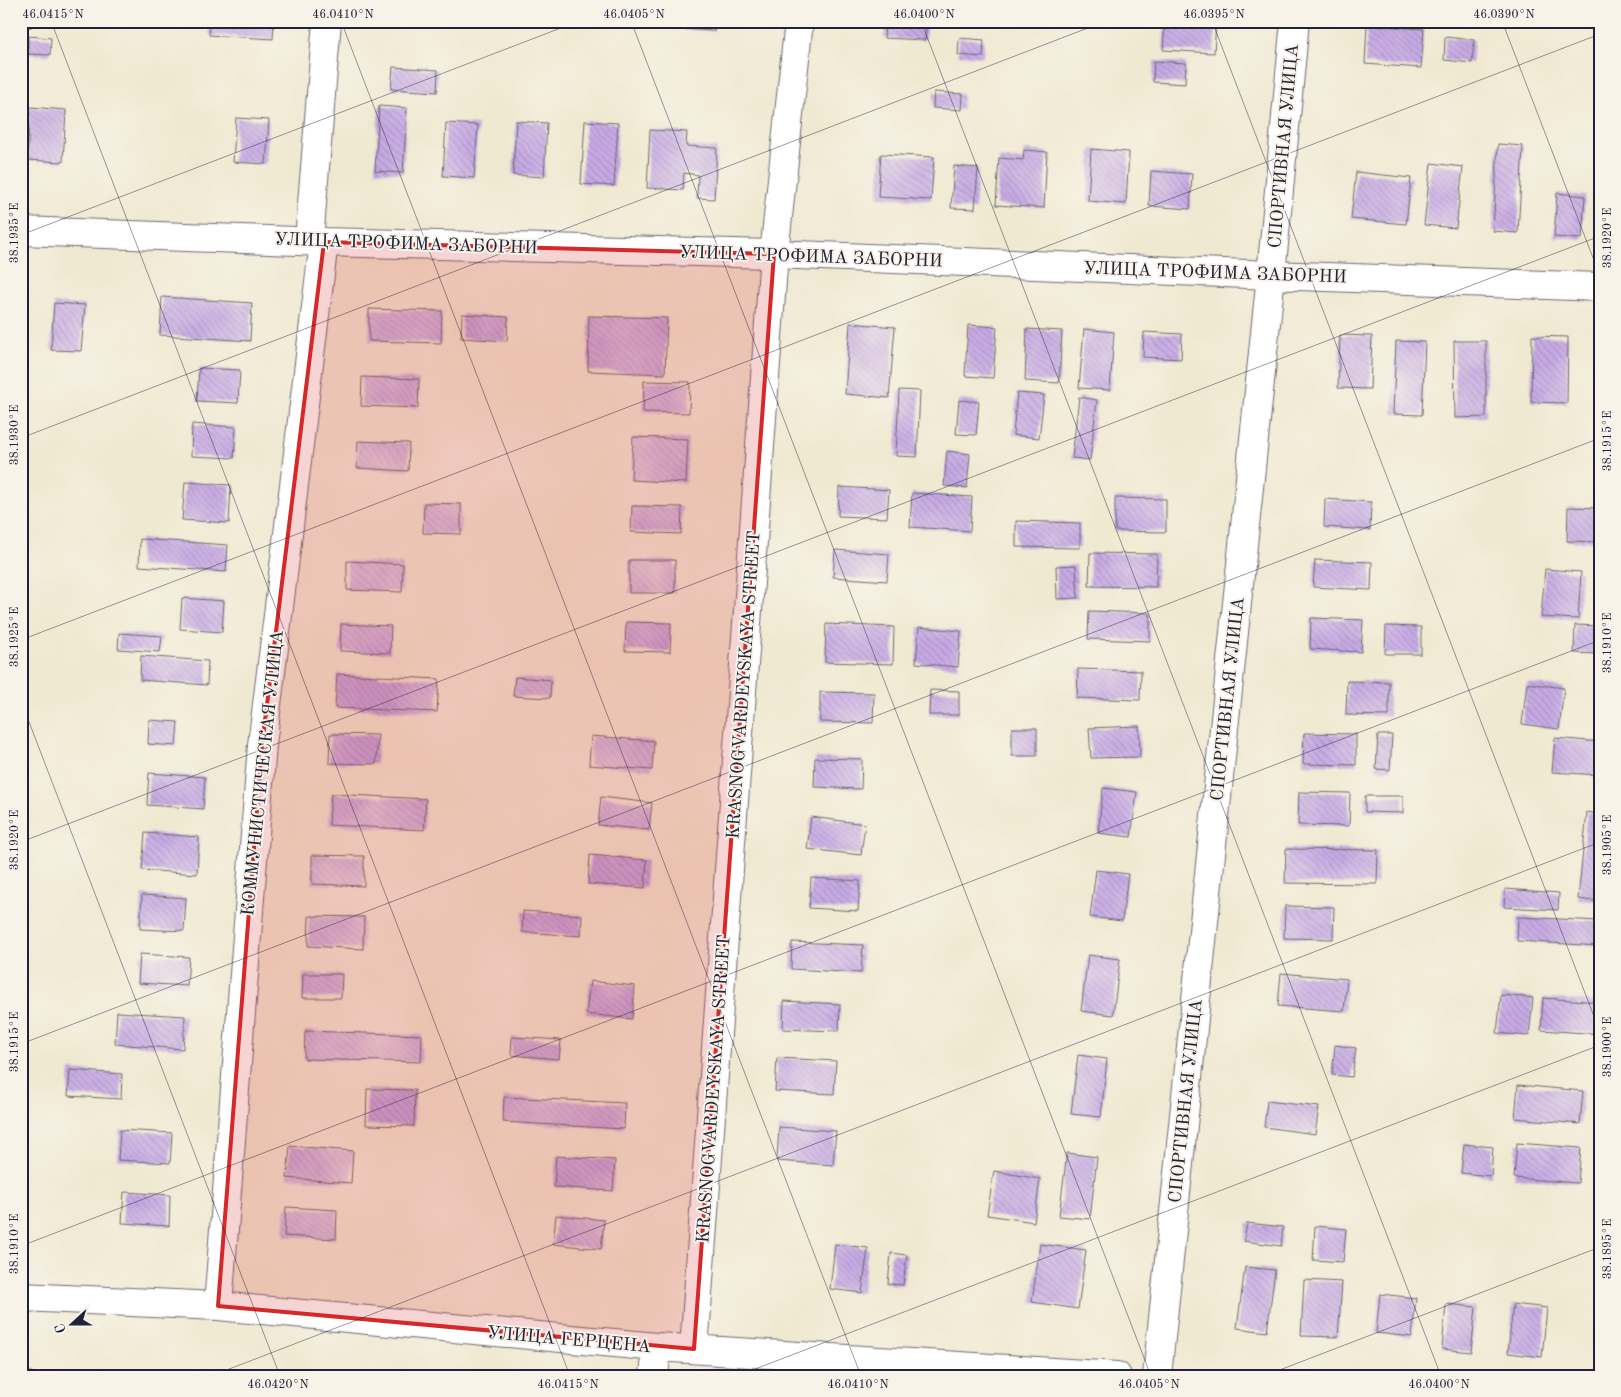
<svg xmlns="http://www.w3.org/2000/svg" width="1621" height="1397" font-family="'Old Standard TT',serif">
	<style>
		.building { fill: url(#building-back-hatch) }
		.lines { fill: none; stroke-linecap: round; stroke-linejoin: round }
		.minor-casing { stroke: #6a6870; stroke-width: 30 }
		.minor { stroke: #fff; stroke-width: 28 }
		.marked { fill: #d62828; fill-opacity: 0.2; stroke: #d62828; stroke-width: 4; stroke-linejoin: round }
		.ticks { fill: none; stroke: #22223b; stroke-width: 1; stroke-opacity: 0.45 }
		.labels { text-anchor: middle; stroke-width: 4; stroke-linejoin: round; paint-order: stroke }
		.street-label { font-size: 18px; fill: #22223b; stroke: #f7f3e8 }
		.neatline { fill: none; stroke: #22223b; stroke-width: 2 }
		.ticks-label { font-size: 12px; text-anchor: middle; fill: #22223b }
	</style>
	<defs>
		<pattern id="building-back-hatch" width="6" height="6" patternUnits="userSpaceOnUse" patternTransform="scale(1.25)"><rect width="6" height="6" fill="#c9ace6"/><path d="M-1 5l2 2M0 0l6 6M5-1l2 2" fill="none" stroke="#a38cbc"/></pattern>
	</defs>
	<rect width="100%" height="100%" fill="#f7f3e8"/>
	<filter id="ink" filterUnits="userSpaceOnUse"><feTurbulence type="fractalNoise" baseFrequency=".02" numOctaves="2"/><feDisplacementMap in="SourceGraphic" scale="10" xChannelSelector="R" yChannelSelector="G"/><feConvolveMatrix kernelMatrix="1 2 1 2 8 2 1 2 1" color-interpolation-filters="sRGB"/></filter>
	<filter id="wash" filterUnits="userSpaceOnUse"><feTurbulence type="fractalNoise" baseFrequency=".0096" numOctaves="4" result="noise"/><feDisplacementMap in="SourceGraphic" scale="20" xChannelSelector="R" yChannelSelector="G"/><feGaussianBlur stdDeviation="1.12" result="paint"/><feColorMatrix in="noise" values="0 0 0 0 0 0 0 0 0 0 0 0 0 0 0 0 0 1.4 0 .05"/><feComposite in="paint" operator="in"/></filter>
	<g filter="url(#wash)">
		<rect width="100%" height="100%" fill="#f0e9d2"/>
		<g id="blocks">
			<path class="building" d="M210,21H274L273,39L209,35Z
				M662,21H715L714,31L661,28Z
				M885,21H927L925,40L884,38Z
				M1165,21L1216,22L1214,53L1163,50Z
				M1367,25L1424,29L1421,68L1365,64Z
				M28,36L51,38L50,55L28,54Z
				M1445,37L1474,40L1472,63L1444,60Z
				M959,38L984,40L983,57L958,55Z
				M1154,61L1186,63L1185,84L1153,82Z
				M393,67L438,70L437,92L391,89Z
				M934,92L963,94L962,110L933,108Z
				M379,106L407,108L403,173L375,171Z
				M30,107L66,110L63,162L27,160Z
				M236,118L269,120L266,164L233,162Z
				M516,121L547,123L544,177L513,175Z
				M585,121L618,123L614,186L581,184Z
				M446,123L478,125L474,178L443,176Z
				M650,130L687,132L686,146L717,148L714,199L697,198L698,175L684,173L683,190L647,188Z
				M1498,144L1523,146L1518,233L1493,231Z
				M1091,149L1129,152L1126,204L1088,201Z
				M1024,150L1047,152L1044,208L996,205L999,158L1023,160Z
				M881,154L934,157L931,200L878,197Z
				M1431,163L1463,167L1456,228L1424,225Z
				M954,166L978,168L975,209L951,208Z
				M1151,171L1192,174L1190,209L1149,206Z
				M1356,172L1411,178L1406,224L1351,219Z
				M1557,193L1585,196L1582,239L1554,237Z
				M162,297L252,303L250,341L160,335Z
				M54,303L85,305L81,351L51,350Z
				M369,309L442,311L441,343L369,341Z
				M462,314L508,317L507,341L461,338Z
				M589,316L667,318L665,374L588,371Z
				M850,323L895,327L889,398L845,394Z
				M968,325L997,327L993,378L965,376Z
				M1027,329L1062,331L1059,383L1025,381Z
				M1084,329L1114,332L1110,390L1079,388Z
				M1144,332L1182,334L1181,359L1143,357Z
				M1340,335L1372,336L1370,389L1338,388Z
				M1532,336L1568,337L1567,403L1531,402Z
				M1396,341L1425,342L1422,415L1393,414Z
				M1454,341H1486V417L1455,418Z
				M199,368L240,370L238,403L197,401Z
				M362,377L419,379L418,408L361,406Z
				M644,381L690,382L689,413L643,412Z
				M899,390L920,391L917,457L896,456Z
				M1017,393L1044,395L1039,438L1013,435Z
				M1079,397L1097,400L1090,460L1072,458Z
				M959,400L979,402L976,435L956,434Z
				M1597,407H1600V430H1596Z
				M192,424L236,427L234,458L191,456Z
				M633,437L688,439L686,483L631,480Z
				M358,441L409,443L408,471L357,468Z
				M947,451L970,454L967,488L944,486Z
				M185,482L231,485L229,523L182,520Z
				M839,487L889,490L887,518L838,516Z
				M912,493L972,497L970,531L910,527Z
				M1115,498L1166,499V532L1115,531Z
				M1325,499L1371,502L1370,530L1324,527Z
				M424,503L461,504V534L423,533Z
				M632,506L682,507L681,534L631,532Z
				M1568,507L1600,508V542L1567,541Z
				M1016,521L1080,523V548L1016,547Z
				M140,539L228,545L226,572L139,566Z
				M835,550L889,554L887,581L833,577Z
				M1090,553L1157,554L1156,587L1089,586Z
				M629,560H675V593H629Z
				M1315,560L1372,562L1371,590L1313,587Z
				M347,561L403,564L402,592L347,590Z
				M1076,565L1078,598L1057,599L1056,566Z
				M1545,569L1581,572L1578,619L1541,617Z
				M182,598L224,601L222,632L180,629Z
				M1089,611L1150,613V641L1088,639Z
				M1311,618L1363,620L1361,652L1310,649Z
				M626,622L671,623L670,652L625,651Z
				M341,624L391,626L390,653L340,651Z
				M826,624L894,627L893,664L825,662Z
				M1575,625L1600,626V654L1574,653Z
				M1386,626L1421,627V654H1385Z
				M919,627L961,631L958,667L916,663Z
				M119,633L162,636L160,652L118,649Z
				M141,656L208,661L207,685L140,680Z
				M1078,669L1141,671L1140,700L1077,698Z
				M337,674L439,679L437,712L335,708Z
				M515,677L551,680L550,698L513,696Z
				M1347,681L1389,682V716L1346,715Z
				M1527,683L1564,688L1559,729L1522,724Z
				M930,690L959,691V715H929Z
				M820,692L874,693L873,723L820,722Z
				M149,720L178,722L176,746L148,744Z
				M1139,726L1140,757L1091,758L1089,728Z
				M1012,728H1037V756H1012Z
				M1304,733L1356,734V765L1303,764Z
				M330,734L378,735L376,764L329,763Z
				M1378,735H1392L1390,770L1376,769Z
				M591,736L654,741L652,770L589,765Z
				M1555,738L1600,742V775L1552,772Z
				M815,758L862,759L861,789L814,787Z
				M149,773L205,777L203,809L147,805Z
				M1103,788L1137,792L1131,837L1098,833Z
				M1299,792L1350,793L1349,826L1298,825Z
				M331,794L426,799L424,830L329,825Z
				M1365,796H1403V813L1365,812Z
				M601,797L652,803L649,830L598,825Z
				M1587,812L1600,814V902L1578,899Z
				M811,817L865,824L861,855L807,849Z
				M145,833L199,837L197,874L142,870Z
				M1286,849L1378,850L1377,884L1285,883Z
				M312,855L364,856V886L312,884Z
				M590,855L647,860L645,888L588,884Z
				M1096,870L1128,874L1122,921L1090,917Z
				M811,878L860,881L858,911L809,908Z
				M1505,889L1559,893L1558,910L1504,907Z
				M142,895L186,898L184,931L140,929Z
				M1285,906L1334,907L1333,939L1284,938Z
				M523,911L582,915L581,936L522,932Z
				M309,916L364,917L363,949L308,946Z
				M1518,917L1600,921V946L1517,941Z
				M792,942L863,945L861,973L791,969Z
				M140,954L189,957L187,986L138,983Z
				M1088,955L1120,959L1113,1015L1081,1011Z
				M1281,973L1347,979L1344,1011L1278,1006Z
				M303,974H342L341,998H302Z
				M590,981L635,986L632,1019L586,1014Z
				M1501,995L1533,998L1529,1036L1497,1033Z
				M1543,998L1600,1002V1034L1541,1030Z
				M784,1001L840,1004L839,1031L783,1029Z
				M117,1012L185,1016L183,1049L115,1044Z
				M305,1031L422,1035L421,1062L304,1059Z
				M512,1037L561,1040L559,1059L511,1055Z
				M1335,1045L1356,1048L1352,1077L1332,1075Z
				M1078,1055L1107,1059L1101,1117L1071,1114Z
				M777,1058L836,1061L834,1094L775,1091Z
				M70,1070L122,1074L121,1099L68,1096Z
				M1518,1085L1583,1091L1580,1124L1515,1118Z
				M367,1089L415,1090L414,1126L366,1125Z
				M504,1097L625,1103L624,1129L503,1122Z
				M1267,1101L1319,1107L1315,1134L1264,1127Z
				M779,1127L836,1131L833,1165L777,1161Z
				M120,1130L172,1133L170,1163L118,1160Z
				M1517,1143L1581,1148L1578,1183L1514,1178Z
				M1464,1144L1493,1147L1491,1176L1461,1173Z
				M290,1146L353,1151L351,1183L287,1178Z
				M1067,1153L1097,1157L1090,1219L1059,1216Z
				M556,1156L615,1160L613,1191L554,1187Z
				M994,1171L1040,1179L1034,1222L987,1215Z
				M124,1192L170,1195L169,1226L122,1223Z
				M286,1207L337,1210L336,1239L284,1236Z
				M556,1215L604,1220L601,1249L553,1244Z
				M1247,1223L1283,1227L1281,1246L1244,1241Z
				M1315,1226L1346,1229L1343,1262L1313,1260Z
				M835,1244L868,1248L862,1293L830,1289Z
				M1040,1244L1086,1250L1078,1309L1032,1302Z
				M891,1253L907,1255L903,1285L888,1284Z
				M1245,1267L1275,1270L1267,1332L1237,1328Z
				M1304,1280L1342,1282L1338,1337L1301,1336Z
				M1380,1294L1416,1298L1412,1337L1376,1333Z
				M1446,1304L1476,1307L1471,1352L1442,1349Z
				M1513,1304L1547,1308L1542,1357L1508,1353Z
				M21,1371L32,1372V1376H21Z"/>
		</g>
	</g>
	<g filter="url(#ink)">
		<use href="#blocks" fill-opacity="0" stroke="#6a6870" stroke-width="1"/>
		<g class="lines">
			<g class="minor-casing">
				<path id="minor" d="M21,231L324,242L774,254L1271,275L1600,287
					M309,241L327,21
					M21,1297L218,1306L657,1347L1117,1376
					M218,1306L262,745L324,242
					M694,1349L774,254L799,21
					M654,1376L657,1347
					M1157,1376L1271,275L1295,21"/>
			</g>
			<use href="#minor" class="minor"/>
		</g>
	</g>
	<path class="marked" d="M324,242L774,254L694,1349L218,1306L262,745Z"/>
	<path class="ticks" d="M51,21L570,1376M341,21L861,1376M631,21L1151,1376M921,21L1441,1376M1212,21L1600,1032M1502,21L1600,276M21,33L53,21M21,235L579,21M21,438L1106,21M21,640L1600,34M21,701L280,1376M21,842L1600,236M21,1044L1600,438M21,1246L1600,640M211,1376L1600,842M737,1376L1600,1045M1264,1376L1600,1247"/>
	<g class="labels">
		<g class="street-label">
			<text transform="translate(1283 146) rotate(-85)" y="6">СПОРТИВНАЯ УЛИЦА</text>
			<text transform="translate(406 243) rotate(2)" y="6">УЛИЦА ТРОФИМА ЗАБОРНИ</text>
			<text transform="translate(811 256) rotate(2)" y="6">УЛИЦА ТРОФИМА ЗАБОРНИ</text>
			<text transform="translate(1215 272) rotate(2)" y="6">УЛИЦА ТРОФИМА ЗАБОРНИ</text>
			<text transform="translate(743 685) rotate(-86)" y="6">KRASNOGVARDEYSKAYA STREET</text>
			<text transform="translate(1227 699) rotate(-84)" y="6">СПОРТИВНАЯ УЛИЦА</text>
			<text transform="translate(262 773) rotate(-84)" y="6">КОММУНИСТИЧЕСКАЯ УЛИЦА</text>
			<text transform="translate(713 1089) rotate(-86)" y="6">KRASNOGVARDEYSKAYA STREET</text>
			<text transform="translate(1185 1101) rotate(-84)" y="6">СПОРТИВНАЯ УЛИЦА</text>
			<text transform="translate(569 1339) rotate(5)" y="6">УЛИЦА ГЕРЦЕНА</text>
		</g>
	</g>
	<rect width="1621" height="1397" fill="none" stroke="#f7f3e8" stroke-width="55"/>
	<g transform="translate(72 1324) rotate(249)" stroke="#f7f3e8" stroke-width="4" paint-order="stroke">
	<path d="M0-4L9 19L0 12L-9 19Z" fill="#22223b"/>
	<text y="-8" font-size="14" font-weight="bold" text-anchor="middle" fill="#22223b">С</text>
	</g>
	<rect x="28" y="28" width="1566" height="1342" class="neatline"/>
	<g class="ticks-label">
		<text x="53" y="18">46.0415°N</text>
		<text x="343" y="18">46.0410°N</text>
		<text x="634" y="18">46.0405°N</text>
		<text x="924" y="18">46.0400°N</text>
		<text x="1214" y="18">46.0395°N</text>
		<text x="1504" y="18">46.0390°N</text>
		<text transform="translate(14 233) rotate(-90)" y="4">38.1935°E</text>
		<text transform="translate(1607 238) rotate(-90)" y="4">38.1920°E</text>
		<text transform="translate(14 435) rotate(-90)" y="4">38.1930°E</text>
		<text transform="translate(1607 441) rotate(-90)" y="4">38.1915°E</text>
		<text transform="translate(14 637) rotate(-90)" y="4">38.1925°E</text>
		<text transform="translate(1607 643) rotate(-90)" y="4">38.1910°E</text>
		<text transform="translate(14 840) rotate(-90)" y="4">38.1920°E</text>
		<text transform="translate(1607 845) rotate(-90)" y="4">38.1905°E</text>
		<text transform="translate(14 1042) rotate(-90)" y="4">38.1915°E</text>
		<text transform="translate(1607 1047) rotate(-90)" y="4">38.1900°E</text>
		<text transform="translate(14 1244) rotate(-90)" y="4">38.1910°E</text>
		<text transform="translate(1607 1249) rotate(-90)" y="4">38.1895°E</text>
		<text x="278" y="1388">46.0420°N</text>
		<text x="568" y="1388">46.0415°N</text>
		<text x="858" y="1388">46.0410°N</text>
		<text x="1149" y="1388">46.0405°N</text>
		<text x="1439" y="1388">46.0400°N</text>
	</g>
</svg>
